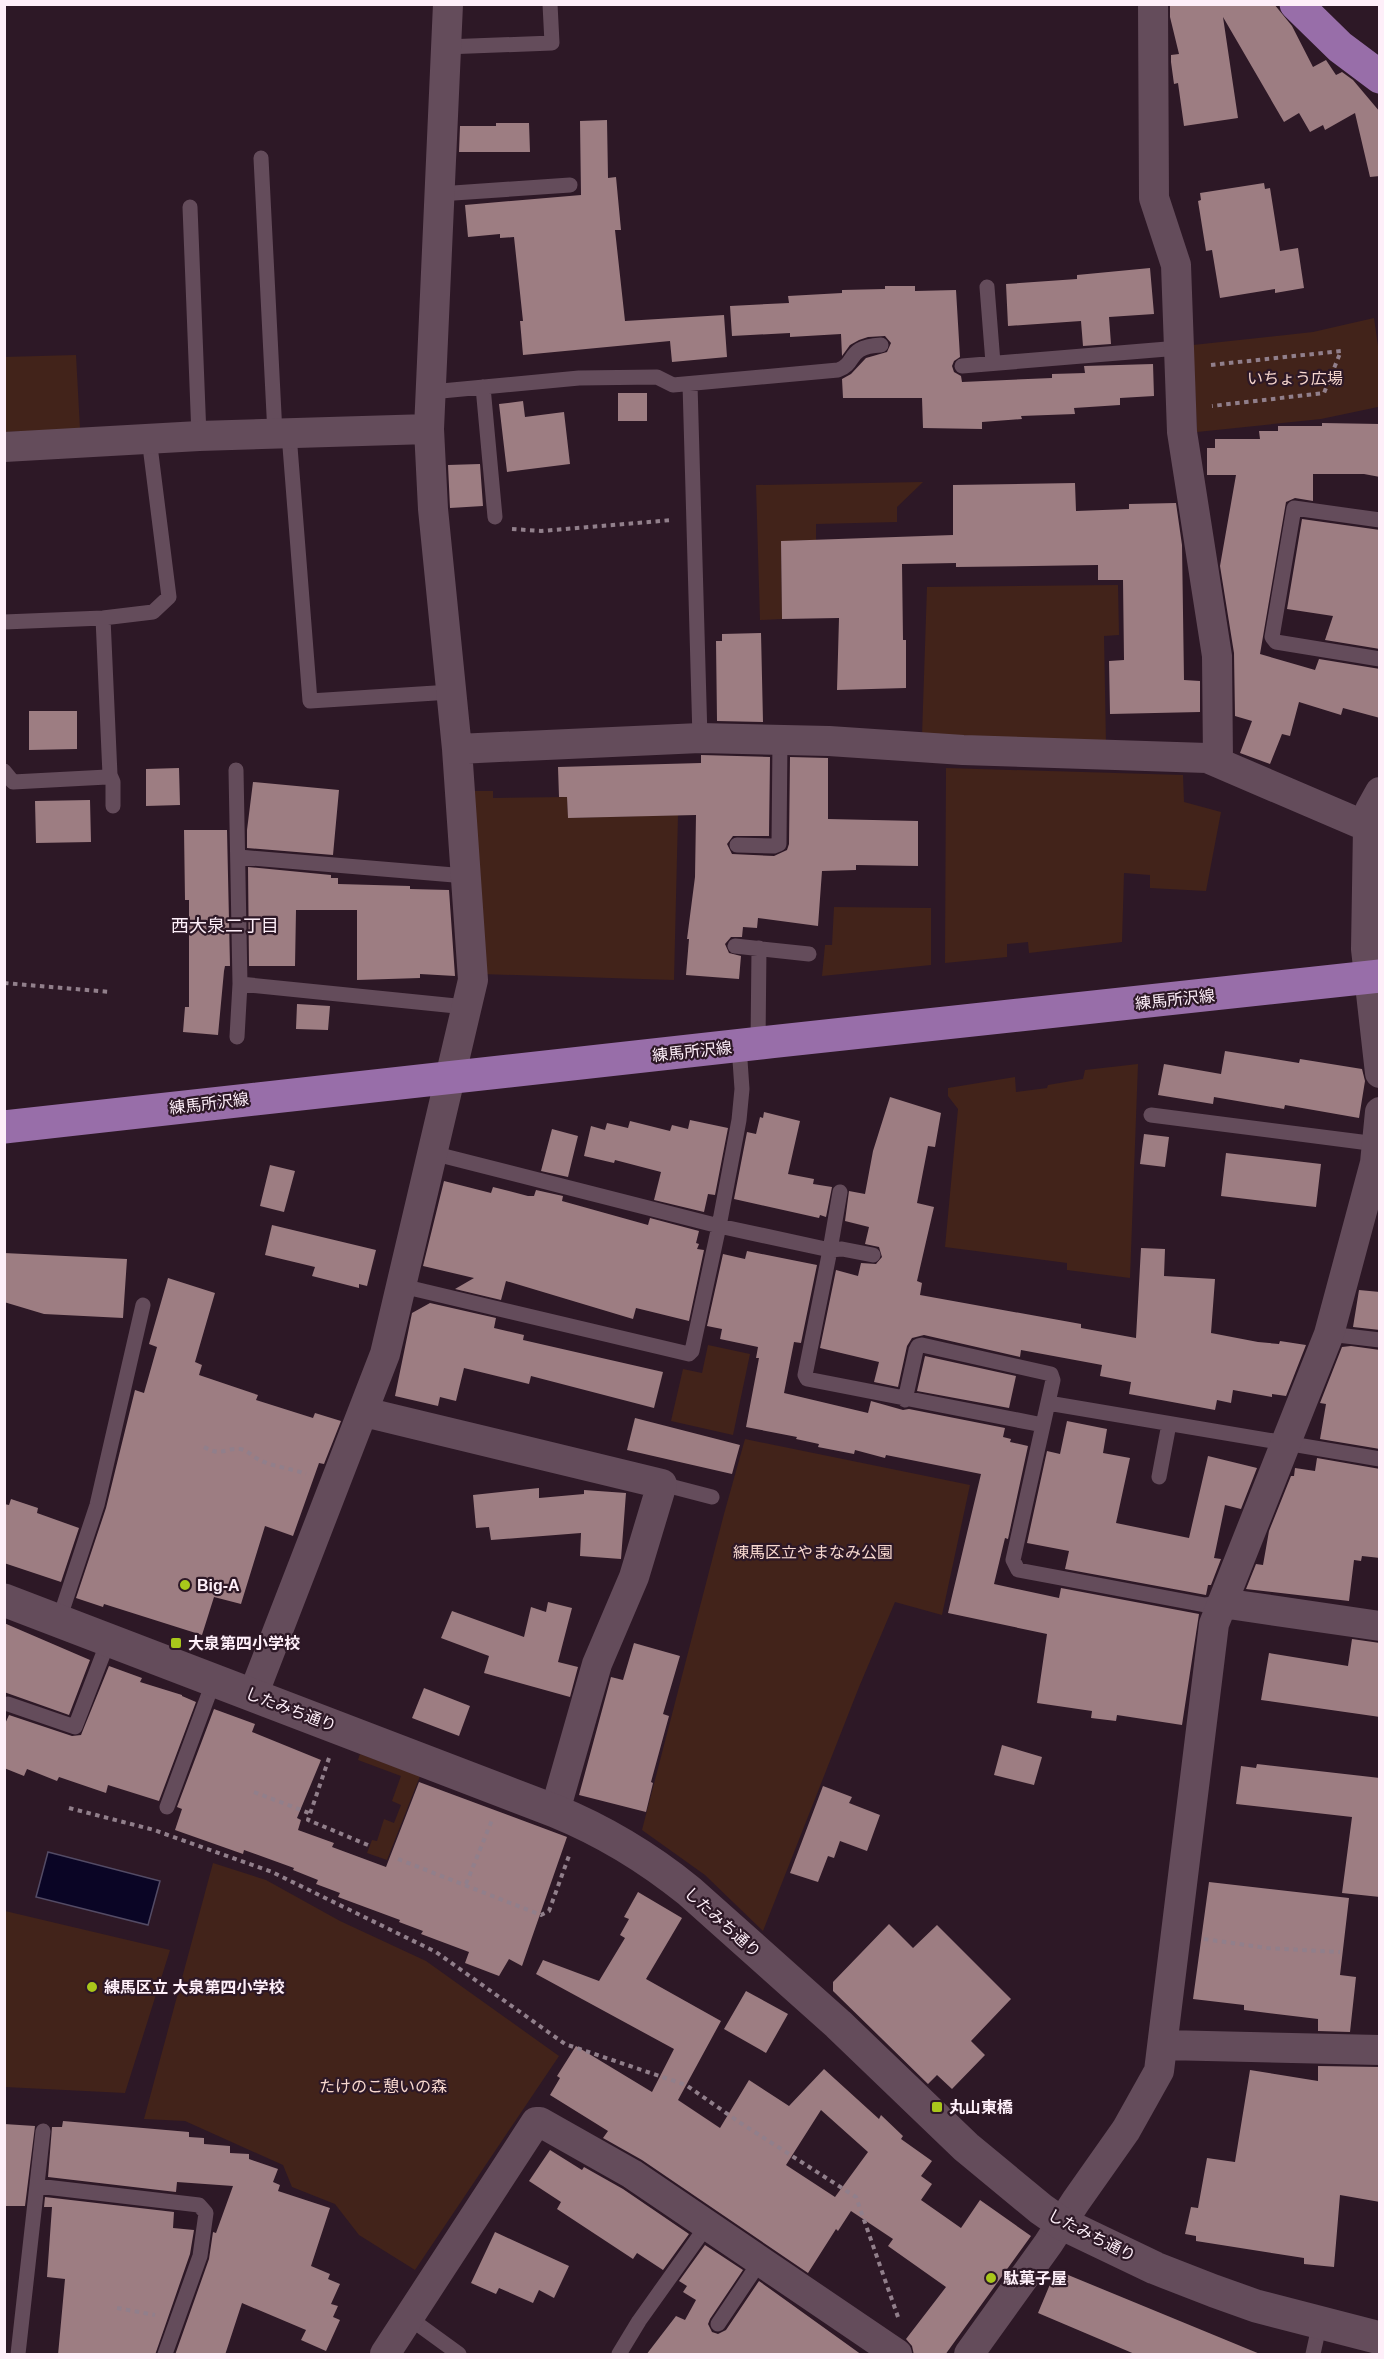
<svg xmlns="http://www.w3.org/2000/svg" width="1384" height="2359" font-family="Arial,'Noto Sans JP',sans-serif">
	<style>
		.green { fill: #42231a }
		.water { fill: #0a0525; stroke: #534b65; stroke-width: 1.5 }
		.building { fill: #9d7d82; fill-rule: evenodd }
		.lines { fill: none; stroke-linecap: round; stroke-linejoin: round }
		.path { stroke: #917f8b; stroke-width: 4; stroke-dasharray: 4.5 4.5; stroke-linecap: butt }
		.service { stroke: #644c5b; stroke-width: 15 }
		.minor { stroke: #644c5b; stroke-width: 30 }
		.tertiary { stroke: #644c5b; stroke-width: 33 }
		.primary { stroke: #986ea9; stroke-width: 33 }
		.poi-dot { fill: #a9c71b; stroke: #2d1826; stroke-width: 2 }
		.labels { text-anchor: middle; stroke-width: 4.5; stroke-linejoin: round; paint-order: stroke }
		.park-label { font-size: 16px; fill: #f7d7ce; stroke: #2d1826 }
		.street-label { font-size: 16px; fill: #feeff9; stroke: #2d1826 }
		.poi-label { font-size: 16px; font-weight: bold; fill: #feeff9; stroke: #2d1826; text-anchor: start }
		.neighbourhood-label { font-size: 18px; fill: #feeff9; stroke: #2d1826 }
	</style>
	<rect width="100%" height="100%" fill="#2d1826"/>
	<path class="green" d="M1374,318L1379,353L1378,407L1321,419L1197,432L1193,345L1313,332Z
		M76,355L80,429L5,432L4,357Z
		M923,482L897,507V522L816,524V540L786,541L781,545L782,619L760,620L756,485Z
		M1118,585L1119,635L1104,636L1106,744L922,736L927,587Z
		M946,768L1183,775L1184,802L1221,812L1206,891L1150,888V875L1124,873L1122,942L1029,953L1028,942L1007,944V957L945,963Z
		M469,791H493V798L567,797L568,818L678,815L674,980L481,974Z
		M834,907L931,908V965L822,976L825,945H832Z
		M1138,1064L1130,1278L1067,1270V1263L945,1247L958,1109L948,1096V1088L1015,1077L1016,1092L1047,1088L1048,1085L1083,1079L1085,1070Z
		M708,1345L750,1354L733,1435L671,1421L683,1369L702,1373Z
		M745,1439L970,1485L942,1615L895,1602L859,1687L763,1931L705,1875L642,1830L724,1514Z
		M360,1754L420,1776L387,1860L367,1853L372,1840L377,1841L384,1819L394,1823L401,1805L392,1801L401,1776L358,1760Z
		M213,1863L266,1880L340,1921L426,1961L559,2056L415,2270L359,2235L335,2204L292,2187L283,2165L185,2121L144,2119Z
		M5,1911L170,1950L125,2093L5,2087Z"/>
	<path class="water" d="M48,1852L160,1881L148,1925L36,1897Z"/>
	<path class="building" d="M1170,4H1274L1292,26L1313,67L1326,60L1336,75L1342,72L1353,80L1380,112V176L1370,177L1355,113L1325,130L1323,125L1310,132L1299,113L1284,122L1223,17L1238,118L1184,126L1178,83L1174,84L1171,62V55L1179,54L1170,17Z
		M607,120L608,178L616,177L621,230H615L625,321L724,315L727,357L672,362L670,341L523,355L520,321H523L514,237L500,238V234L468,237L465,205L581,195L580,121Z
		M496,123H529L530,152H459L460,126H496Z
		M1264,183L1265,189L1270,188L1280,251L1298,248L1304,288L1275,293V289L1220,298L1212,250L1206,251L1198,201L1201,200L1200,193Z
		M1150,268L1154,314L1109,317L1111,344L1083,346L1081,321L1008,326L1006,284L1077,279V275Z
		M885,286H915V291L956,290L960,357L954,361L952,366L954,372L961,376L962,382L1052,378V374L1085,373L1084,366L1153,364L1154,396L1120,398V405L1074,408L1075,414L1021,416L1022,419L982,422V429L923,428L922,398H843L842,379L851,374L866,358L887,352L891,343L885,336L868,337L859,340L850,345L842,356L841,334L790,337V333L732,336L730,306L789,303L788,296L842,293V290L885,289Z
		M618,393H647V421H618Z
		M523,401L525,417L564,412L570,464L507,472L499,404Z
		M1322,423L1380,424V477L1364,474H1313V501L1295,498L1286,502L1260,654L1315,670L1319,659L1380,669V718L1343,708L1341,715L1299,702L1290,736L1282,734L1270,764L1240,753L1252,721L1235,716L1234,653L1220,566L1236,475H1207V448H1215V439H1260L1259,431H1278V426H1322Z
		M480,464L483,506L450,508L448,465Z
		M1075,483L1076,511L1129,509V504L1176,503L1182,545L1184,680L1200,681V712L1110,714L1109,661L1124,660L1123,580H1098V565L956,567V563L902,564L903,640H906V688L837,690L839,618L782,619L781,541L953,535V485Z
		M1302,519L1380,530V649L1325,640L1333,616L1287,609Z
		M761,633L763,722L717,721L716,641H722V634Z
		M29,711H77V749L29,750Z
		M701,755L770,757L769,836H733L727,844L732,854L774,856L787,850L789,844L790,757L828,758V819L918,821V866L856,865V870L822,871L818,926L758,918L757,928L743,927L742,937H731L725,944L729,953L741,956L739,979L686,975L689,939H687L695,877L696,815L568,818L567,797H559L558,767L701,763Z
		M179,768L180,805L146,806V769Z
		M253,782L339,790L333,855L247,848V830Z
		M90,800L91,842L36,843L35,801Z
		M184,830H227L230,966H225L224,971L218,1035L183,1032L185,1007H189V900H185Z
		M248,867L331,875V878H338V884L410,886V889L449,890L455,976L420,974V978L357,980V910H296L295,966H249Z
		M297,1004L330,1006L328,1030L296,1029Z
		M1225,1051L1299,1063L1300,1059L1362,1069L1365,1081L1359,1118L1285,1105L1284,1109L1214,1097L1213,1104L1158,1095L1164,1064L1221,1074Z
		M890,1097L941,1113L935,1147L928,1146L917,1203L934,1207L917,1281L922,1283L920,1295L1081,1324V1328L1136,1338L1141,1248L1165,1249L1164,1276L1215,1279L1211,1333L1258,1342L1279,1344L1280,1341L1306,1345L1286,1396L1272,1394V1397L1233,1390L1231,1403L1217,1400L1215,1410L1129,1394L1131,1382L1100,1376L1102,1365L1021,1350L1020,1357L924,1335L912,1338L907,1346L898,1387L874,1382L879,1362L820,1348L836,1270L858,1276L861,1263L876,1264L882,1257L879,1247L865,1244L869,1227L845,1221L849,1191L865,1194L873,1151Z
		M764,1112L800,1121L788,1174L814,1179L813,1184L832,1187L826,1217L820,1215L819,1218L734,1199L747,1132L756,1134L760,1117L763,1118Z
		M690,1120L728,1128L715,1195L708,1194L704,1212L654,1200L661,1172L615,1160L614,1163L584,1156L591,1126L605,1130L607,1123L628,1128L630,1121L670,1131L672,1125L688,1129Z
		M552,1129L578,1136L568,1177L541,1171Z
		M1144,1134L1169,1137L1165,1167L1140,1164Z
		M1226,1153L1321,1164L1316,1207L1221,1196Z
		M270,1165L295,1171L284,1212L260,1206Z
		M444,1181L491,1193L493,1187L528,1196H534L536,1190L563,1196L562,1201L648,1225L650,1218L699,1231L696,1243L699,1244L697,1249L704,1250L689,1321L636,1308L633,1319L506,1281L501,1300L455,1289L474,1278L423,1266Z
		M272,1225L376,1250L367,1286L359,1284V1288L312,1276L315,1267L265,1255Z
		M747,1251L817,1265L801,1343L794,1342L784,1393L868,1413L871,1401L903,1410L909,1409L1005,1428L1003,1437L1011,1439L1010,1442L1028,1446L1008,1539L1005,1538L994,1584L1059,1598L1061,1588L1199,1614L1182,1725L1117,1715L1116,1721L1091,1718L1092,1711L1037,1703L1047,1634L948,1613L981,1474L886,1455L885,1458L855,1450L854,1454L818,1447L819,1444L796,1439L797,1437L746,1427L759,1358H756L758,1347L720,1339L722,1329L707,1326L723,1254L745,1259Z
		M4,1253L127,1259L123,1318L44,1314L4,1302Z
		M168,1278L215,1293L195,1362L202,1365L199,1375L258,1395L256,1400L313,1418L315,1413L341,1421L324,1464L319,1463L293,1536L265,1526L241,1604L214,1597L202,1635L104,1604L103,1607L76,1598L106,1508L135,1390L144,1393L157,1347L149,1344Z
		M1359,1290L1380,1292V1330L1353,1327Z
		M430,1303L496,1318L494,1328L524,1335L523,1340L663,1372L654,1408L531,1376L529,1384L464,1368L456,1401L440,1397L438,1406L395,1396L412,1313Z
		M1351,1346L1380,1350V1449L1320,1439L1326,1404L1320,1403L1342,1347Z
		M925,1356L1016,1376L1009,1408L917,1391Z
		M635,1418L740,1445L732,1474L627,1450Z
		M1067,1421L1107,1429L1103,1453L1130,1458L1116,1523L1189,1538L1208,1456L1257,1468L1241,1509L1225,1505L1214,1558L1221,1559L1211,1585H1208L1206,1595L1065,1569L1069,1551L1027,1543L1047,1451L1060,1454Z
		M1317,1458L1380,1469V1558L1362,1556L1361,1561L1354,1560L1349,1601L1246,1589L1256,1564L1263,1565L1269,1531L1291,1476H1294L1295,1468L1315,1471Z
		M539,1488V1498L584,1494V1490L626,1493L621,1559L580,1556L581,1533L491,1540L489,1527L476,1528L473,1495Z
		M11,1499L38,1508L37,1513L79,1528L61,1582L4,1563V1504L9,1505Z
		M548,1602L572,1608L558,1662L578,1667L570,1697L484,1673L489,1656L441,1638L452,1611L524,1637L531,1607L546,1612Z
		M4,1623L90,1660L69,1715L4,1692Z
		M1352,1639L1380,1643V1717L1261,1700L1269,1653L1348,1666Z
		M634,1643L680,1656L663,1714L669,1716L651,1782L653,1783L646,1812L579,1795L611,1677L623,1680Z
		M109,1666L142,1678L140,1682L182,1695V1696L196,1702L159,1801L108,1785L106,1793L59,1777L57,1781L27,1769L24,1776L4,1768V1726L9,1715L72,1736L81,1735Z
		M424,1688L470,1706L459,1736L412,1718Z
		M214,1709L255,1724L252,1732L321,1760L297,1818L301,1820L298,1830L334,1843L332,1847L386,1867L419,1782L567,1837L522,1966L509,1959L499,1976L465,1963L469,1952L421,1934L423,1931L399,1922L400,1920L338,1897L340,1893L316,1884L318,1880L293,1870L294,1868L244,1850L243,1854L175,1830L182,1809L177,1807Z
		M1002,1745L1042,1757L1034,1785L994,1775Z
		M1257,1764L1380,1778V1897L1342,1893L1352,1817L1236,1804L1241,1766L1256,1768Z
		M823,1786L852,1797L849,1803L880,1815L867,1851L840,1841L834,1858L828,1856L818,1882L790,1873Z
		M1209,1882L1349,1898L1340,1975L1356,1977L1350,2032L1318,2031V2019L1244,2010V2005L1193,1999Z
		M638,1892L682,1918L646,1979L721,2021L678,2100L720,2128L749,2080L789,2106L824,2069L879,2119L881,2115L903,2136L901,2139L932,2161L921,2176L932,2184L921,2200L961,2228L980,2200L1031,2236L945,2355H914L912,2346L906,2339L946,2287L888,2246L893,2239L851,2211L838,2231L836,2229L808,2273L642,2160L603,2138L608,2131L550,2095L560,2078L557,2076L576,2046L652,2092L674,2049L536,1974L543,1960L599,1981L625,1938L620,1935L629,1919L624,1917ZM821,2110L868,2152L835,2197L786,2165Z
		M889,1924L913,1948L937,1925L1011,1999L971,2041L985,2055L952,2089L937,2075L928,2084L833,1991V1982Z
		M746,1991L788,2014L766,2053L724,2029Z
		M1318,2066L1380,2067V2202L1340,2195L1334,2267L1304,2264V2258L1196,2241V2236L1185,2234L1191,2207L1198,2208L1207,2158L1235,2162L1250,2070L1318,2081Z
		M63,2121L189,2132V2137L204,2138V2144L230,2146V2153L249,2154V2159L278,2169L273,2182L280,2185L278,2191L330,2208L311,2266L330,2274L328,2279L340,2284L331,2304L338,2306L333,2317L340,2320L326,2351L301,2340L306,2330L242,2303L225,2355H175L209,2259L213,2232L216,2233L233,2186L177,2182L176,2192L48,2177L52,2127H62Z
		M4,2124L35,2126L25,2206H4Z
		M550,2150L582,2170L584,2167L623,2189L689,2234L663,2270L637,2253L633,2259L557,2209L561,2202L529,2181Z
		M45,2197L174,2212L173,2228L194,2230L190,2254L155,2355H58L65,2279L47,2277L52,2207H44Z
		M495,2232L569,2266L554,2298L539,2290L533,2303L499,2288L496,2294L471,2283Z
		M705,2245L743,2270L710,2319L708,2324L712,2332L718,2334L726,2330L759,2281L862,2355H646L676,2316L685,2320L696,2300L683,2292L687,2286L679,2281Z
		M1056,2270L1260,2354L1259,2355H1137L1038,2313Z"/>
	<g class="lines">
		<path class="path" d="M1211,365L1341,351L1324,393L1212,406
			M512,529L541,531L672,520
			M4,983L111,992
			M204,1447C222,1457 224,1448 240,1449C247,1450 251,1455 256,1458C271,1467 291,1468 306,1474
			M329,1758L308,1820L368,1845
			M254,1792L309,1813
			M69,1808L154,1830L272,1872L436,1952L565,2044L686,2085L739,2122L856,2197L898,2317
			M398,1859L541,1915L549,1911L570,1853
			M466,1884L492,1820
			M1204,1939L1267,1948L1340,1952
			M117,2308L155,2315"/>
		<path class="service" d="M445,47L552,43L550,4
			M261,158L275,434
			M439,194L570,185
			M190,207L199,436
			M987,287L993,363
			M962,366L1179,348
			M690,384L700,738
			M483,387L495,517
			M431,392L579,378L657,377L673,385L838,370C858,363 845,347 881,345
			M289,434L310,701L451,692
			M1380,520L1294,508L1272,637L1276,642L1380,659
			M4,622L103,618L153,612L169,597L149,438
			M236,770L240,984L466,1007
			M4,771L13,782L107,777L110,775L103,618
			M110,775L113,782V806
			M737,845L774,846L779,844L780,740
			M239,857L466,876
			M735,946L809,954
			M237,1037L240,984
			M758,1044L759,948
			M1151,1115L1377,1144
			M432,1153L719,1226L830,1250L805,1375L807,1379L1043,1425L1013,1560L1018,1570L1205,1605L1222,1603
			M840,1192L830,1250L842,1249L873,1255
			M402,1286L689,1354L692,1351L719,1226L739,1120L742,1089L739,1046
			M1329,1334L1380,1340
			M905,1400L916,1350L918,1346L922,1345L1051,1374L1053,1380L1043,1425
			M1048,1403L1380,1459
			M1159,1477L1169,1424
			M662,1484L712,1497
			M59,1620L97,1505L143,1305
			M8,1704L75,1727L109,1639
			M167,1807L214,1680
			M37,2186L199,2205L206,2213L200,2256L165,2354
			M408,2317L459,2354
			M718,2324L761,2260
			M18,2354L43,2131
			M619,2354L639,2321L708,2224
			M1313,2354L1320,2322"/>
		<path class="minor" d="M1153,4L1154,198L1176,265L1182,432L1217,656L1218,761
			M4,447L199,436L429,429
			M457,749L700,738L829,741L963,750L1207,758L1368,827
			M1380,792L1370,810L1368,827L1366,949L1380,1073
			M364,1412L662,1484L634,1577L597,1664L555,1811
			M1222,1603L1380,1626
			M253,1695L385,1354L473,980L457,749L433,509L429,429L448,4
			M1164,2045L1380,2050
			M385,2354L536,2122H540L632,2174L897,2354
			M969,2354L1048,2244L1076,2201L1126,2130L1159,2071L1214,1624L1329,1334L1375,1163L1380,1112"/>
		<path class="tertiary" d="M4,1600L555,1811C604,1831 647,1857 689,1891L838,2024L966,2147L1041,2209L1061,2223L1155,2268L1214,2291L1256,2306L1380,2338"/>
		<path class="primary" d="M1296,4L1340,47L1380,77
			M4,1127C463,1074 921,1026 1380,976"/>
	</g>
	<g class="poi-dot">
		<circle cx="185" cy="1585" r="6"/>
		<rect x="170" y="1637" width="12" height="12" rx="3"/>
		<circle cx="92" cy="1987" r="6"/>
		<rect x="931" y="2101" width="12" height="12" rx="3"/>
		<circle cx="991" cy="2278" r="6"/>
	</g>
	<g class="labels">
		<g class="park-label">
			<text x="1295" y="384">いちょう広場</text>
			<text x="813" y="1558">練馬区立やまなみ公園</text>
			<text x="383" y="2092">たけのこ憩いの森</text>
		</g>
		<g class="street-label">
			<text transform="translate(1175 999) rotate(-6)" y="6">練馬所沢線</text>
			<text transform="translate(692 1051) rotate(-6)" y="6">練馬所沢線</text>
			<text transform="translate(209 1103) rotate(-7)" y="6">練馬所沢線</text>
			<text transform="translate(291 1709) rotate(21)" y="6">したみち通り</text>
			<text transform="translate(723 1922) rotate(42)" y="6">したみち通り</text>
			<text transform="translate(1092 2235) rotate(27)" y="6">したみち通り</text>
		</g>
		<g class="poi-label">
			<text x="197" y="1591">Big-A</text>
			<text x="188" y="1649">大泉第四小学校</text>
			<text x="104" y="1993">練馬区立 大泉第四小学校</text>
			<text x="949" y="2113">丸山東橋</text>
			<text x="1003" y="2284">駄菓子屋</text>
		</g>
		<g class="neighbourhood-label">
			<text x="225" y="932">西大泉二丁目</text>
		</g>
	</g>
	<rect width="1384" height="2359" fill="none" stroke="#feeff9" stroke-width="12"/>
</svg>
